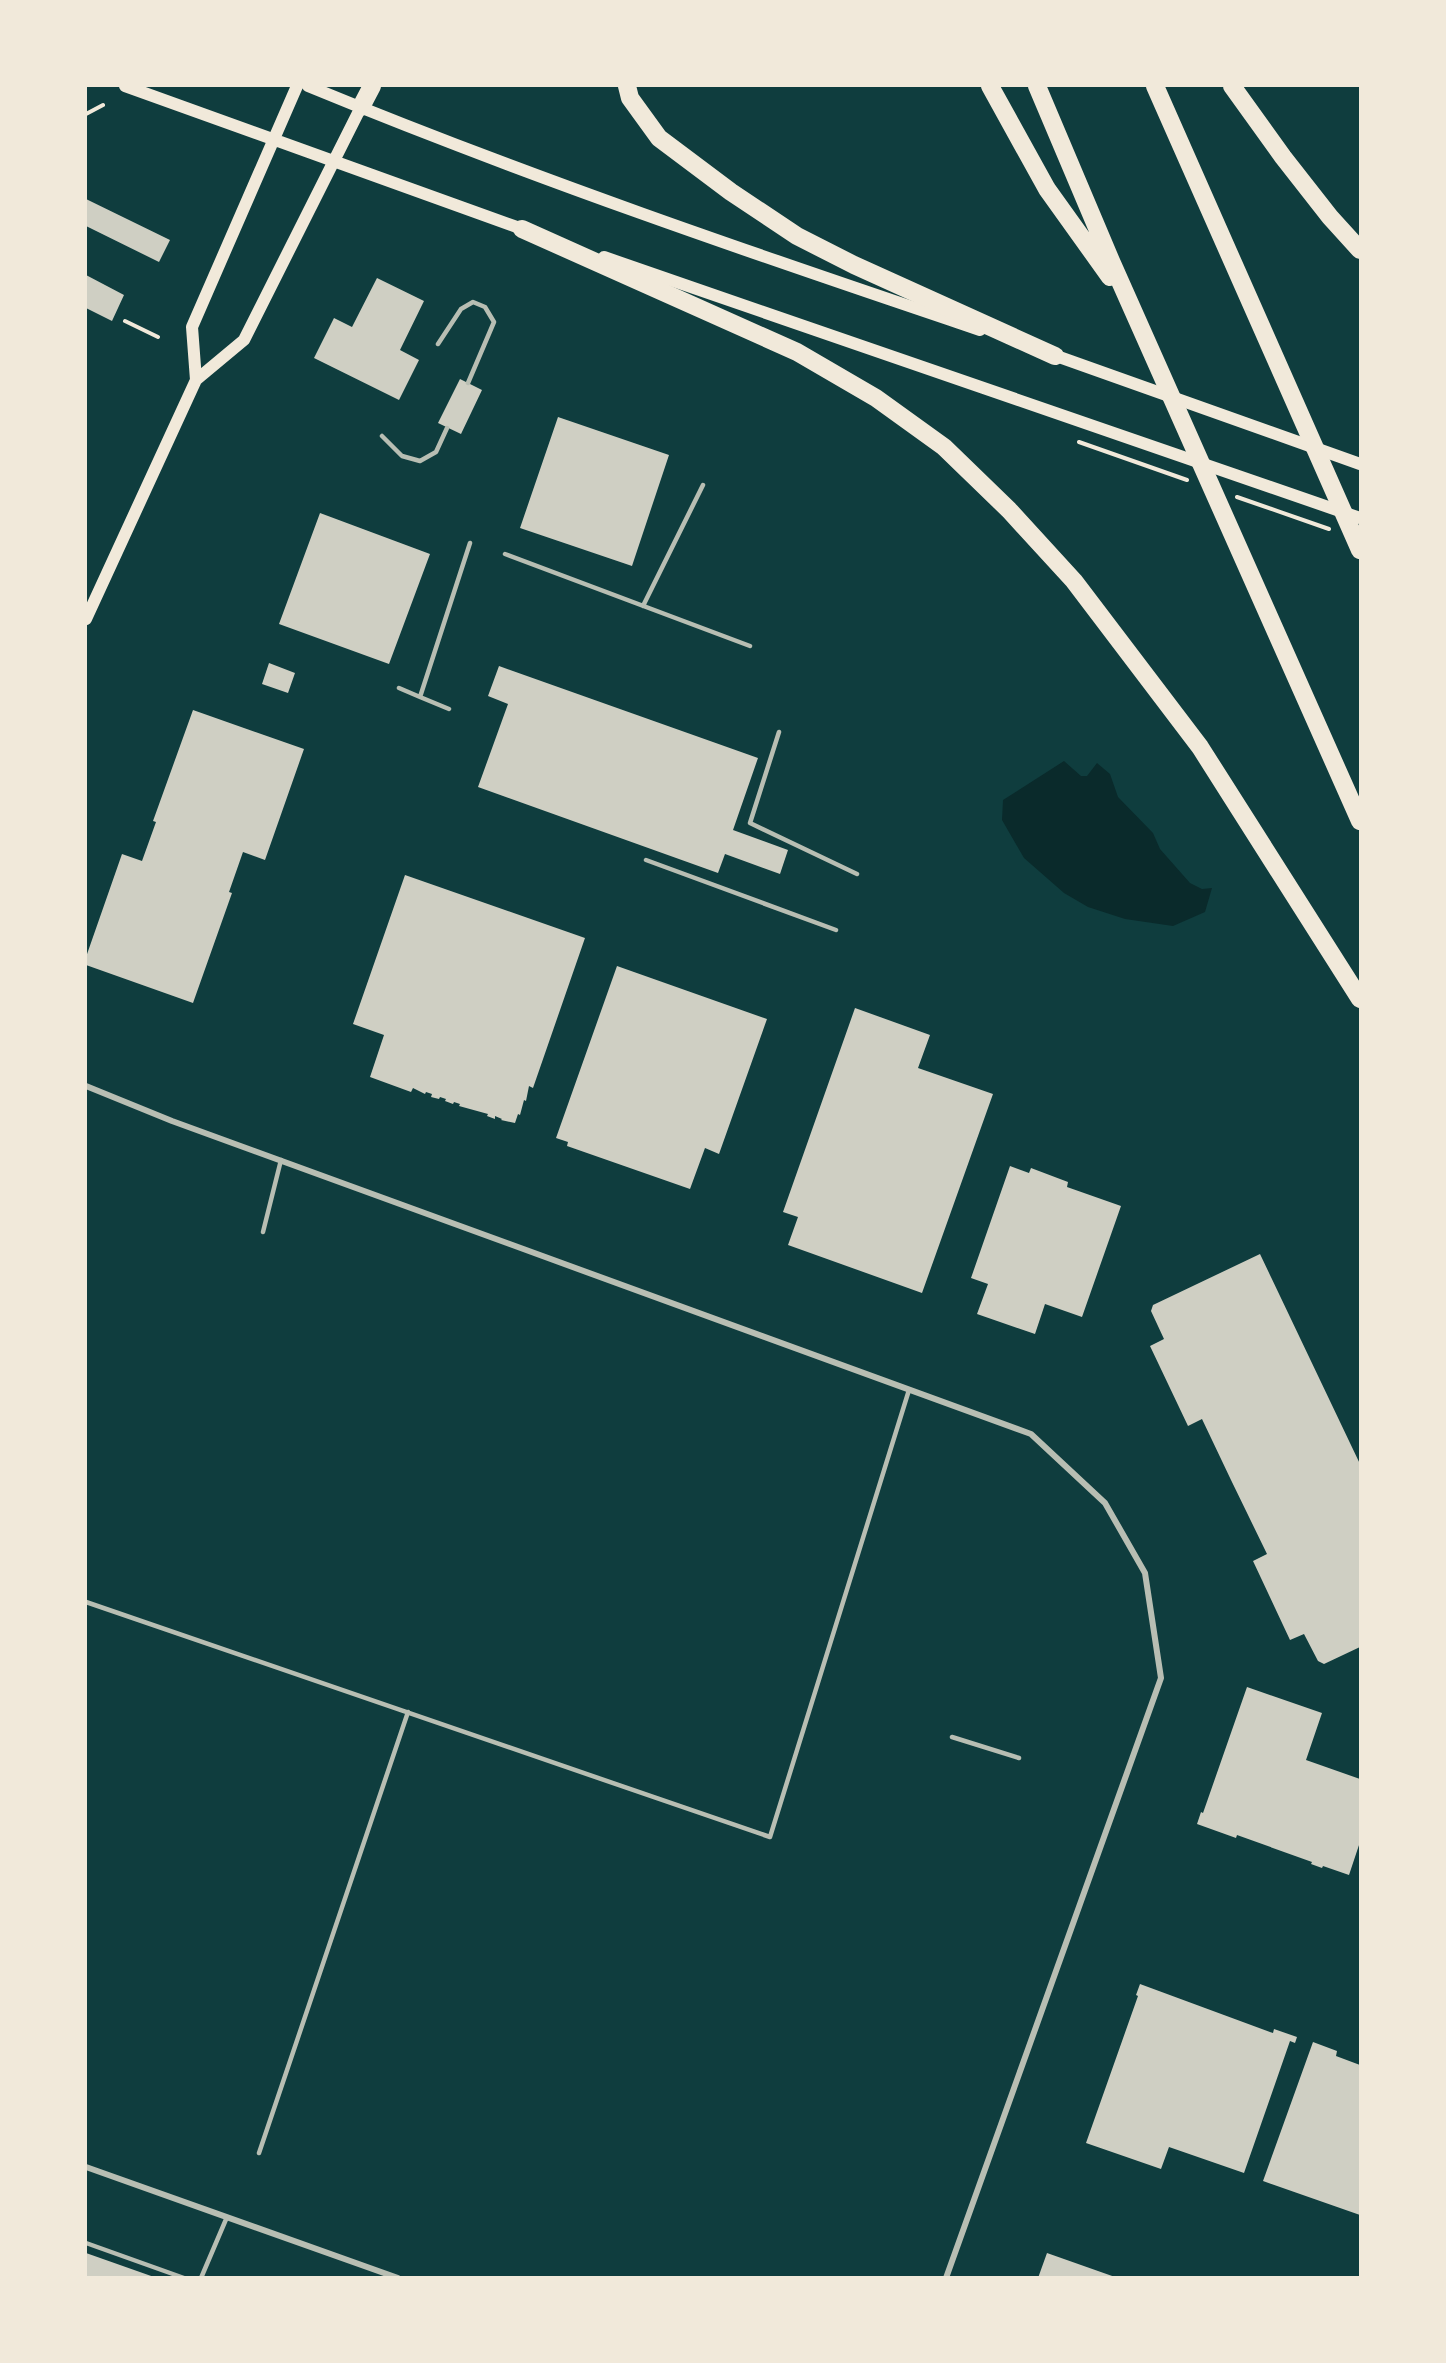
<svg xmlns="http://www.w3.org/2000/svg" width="1446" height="2363" font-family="'Titillium Web',sans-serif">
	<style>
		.water { fill: #0a2a2b }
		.building { fill: #cfcfc3 }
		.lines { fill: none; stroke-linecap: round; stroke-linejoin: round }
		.path { stroke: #f1e9da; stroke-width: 4 }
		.service { stroke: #b8beb3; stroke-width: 4.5 }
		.minor { stroke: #b8beb3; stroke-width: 6 }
		.secondary { stroke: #f1e9da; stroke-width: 12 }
		.motorway { stroke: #f1e9da; stroke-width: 18 }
	</style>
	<rect width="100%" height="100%" fill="#0f3d3e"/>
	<path class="water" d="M1064,761L1081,776H1087L1097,763L1110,774L1118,797L1153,833L1160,849L1190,883L1202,889L1212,888L1205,912L1173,926L1125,919L1088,907L1064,893L1024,858L1002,820L1003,800Z"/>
	<path class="building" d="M86,199L170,240L159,262L86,226Z
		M86,275L124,295L112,321L86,308Z
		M377,278L424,301L400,350L419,360L399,400L314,358L334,318L352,327Z
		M460,379L482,390L461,434L438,423Z
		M558,417L669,455L632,566L520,528Z
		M320,513L430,554L389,664L279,624Z
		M269,663L295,673L288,693L262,684Z
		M499,666L758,758L733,830L788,850L780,874L725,854L718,873L478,787L508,704L488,696Z
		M193,710L304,749L265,860L243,852L229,892L232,893L193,1003L86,965V957L122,854L142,861L156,822L153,821Z
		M405,875L585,938L533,1088L529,1086L526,1101L524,1100L520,1115L518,1114L515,1123L501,1120L502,1119L495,1116V1119L487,1116L488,1114L459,1106L460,1104L454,1102L453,1104L445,1101L446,1099L440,1097L439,1099L431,1097L432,1094L426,1092L425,1094L413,1088L411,1092L370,1077L384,1035L353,1024Z
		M617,966L767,1019L719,1154L705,1148L690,1189L567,1146L568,1142L556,1138Z
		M855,1008L930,1035L918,1068L993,1094L922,1293L788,1245L798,1217L783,1212Z
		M1010,1166L1029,1173L1031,1168L1068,1182L1067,1187L1121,1206L1082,1317L1045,1304L1035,1334L977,1314L988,1284L971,1278Z
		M1260,1254L1360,1464V1647L1324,1664L1318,1661L1304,1634L1290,1640L1253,1561L1267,1554L1231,1480L1202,1419L1188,1426L1150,1346L1164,1339L1151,1311L1153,1305Z
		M1247,1687L1322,1713L1306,1760L1360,1779V1842L1349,1875L1323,1866L1322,1868L1311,1864L1312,1862L1237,1835L1236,1838L1197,1824L1201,1812L1203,1813Z
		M1140,1984L1273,2033L1274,2029L1297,2037L1295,2043L1290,2041L1244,2173L1169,2147L1161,2169L1086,2143L1138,1996L1136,1995Z
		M1313,2042L1337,2051L1336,2056L1360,2065V2215L1263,2181Z
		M86,2253L154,2277V2278H86Z
		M1047,2253L1115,2277V2278H1038Z"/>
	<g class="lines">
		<path class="path" d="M86,114L103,105
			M125,321L158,337
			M1079,442L1187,480
			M1237,497L1329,529"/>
		<path class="service" d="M438,344L461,309L473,302L485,307L494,322L468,383
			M382,436L402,456L420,461L436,452L447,428
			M505,554L750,646
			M643,606L703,485
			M399,688L420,697L470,543
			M420,697L449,709
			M779,732L750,823L857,874
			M646,860L836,930
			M263,1232L281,1160
			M86,1602L770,1837L909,1390
			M952,1737L1019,1758
			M259,2153L408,1712
			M86,2243L184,2278
			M201,2278L227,2217"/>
		<path class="minor" d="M86,1086L172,1121L1031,1434L1105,1503L1145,1573L1161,1678L946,2278
			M86,2167L398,2278"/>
		<path class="secondary" d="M125,86L528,231
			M308,86C529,177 754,254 980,330
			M604,257L1360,518
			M1048,353L1360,464
			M196,380L192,327L297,86
			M86,619L196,380L244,340L361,107"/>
		<path class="motorway" d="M627,86L630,98L659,138L731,192L797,236L854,265L1055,356
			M990,86L1047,189L1110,277
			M1037,86L1111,261L1360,821
			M1155,86L1360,550
			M1232,86L1283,157L1330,217L1360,250
			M361,107L372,86
			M522,229L797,352L876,398L944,447L1009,510L1074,581L1200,747L1360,999"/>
	</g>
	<rect width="1446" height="2363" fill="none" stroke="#f1e9da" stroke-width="174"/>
</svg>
